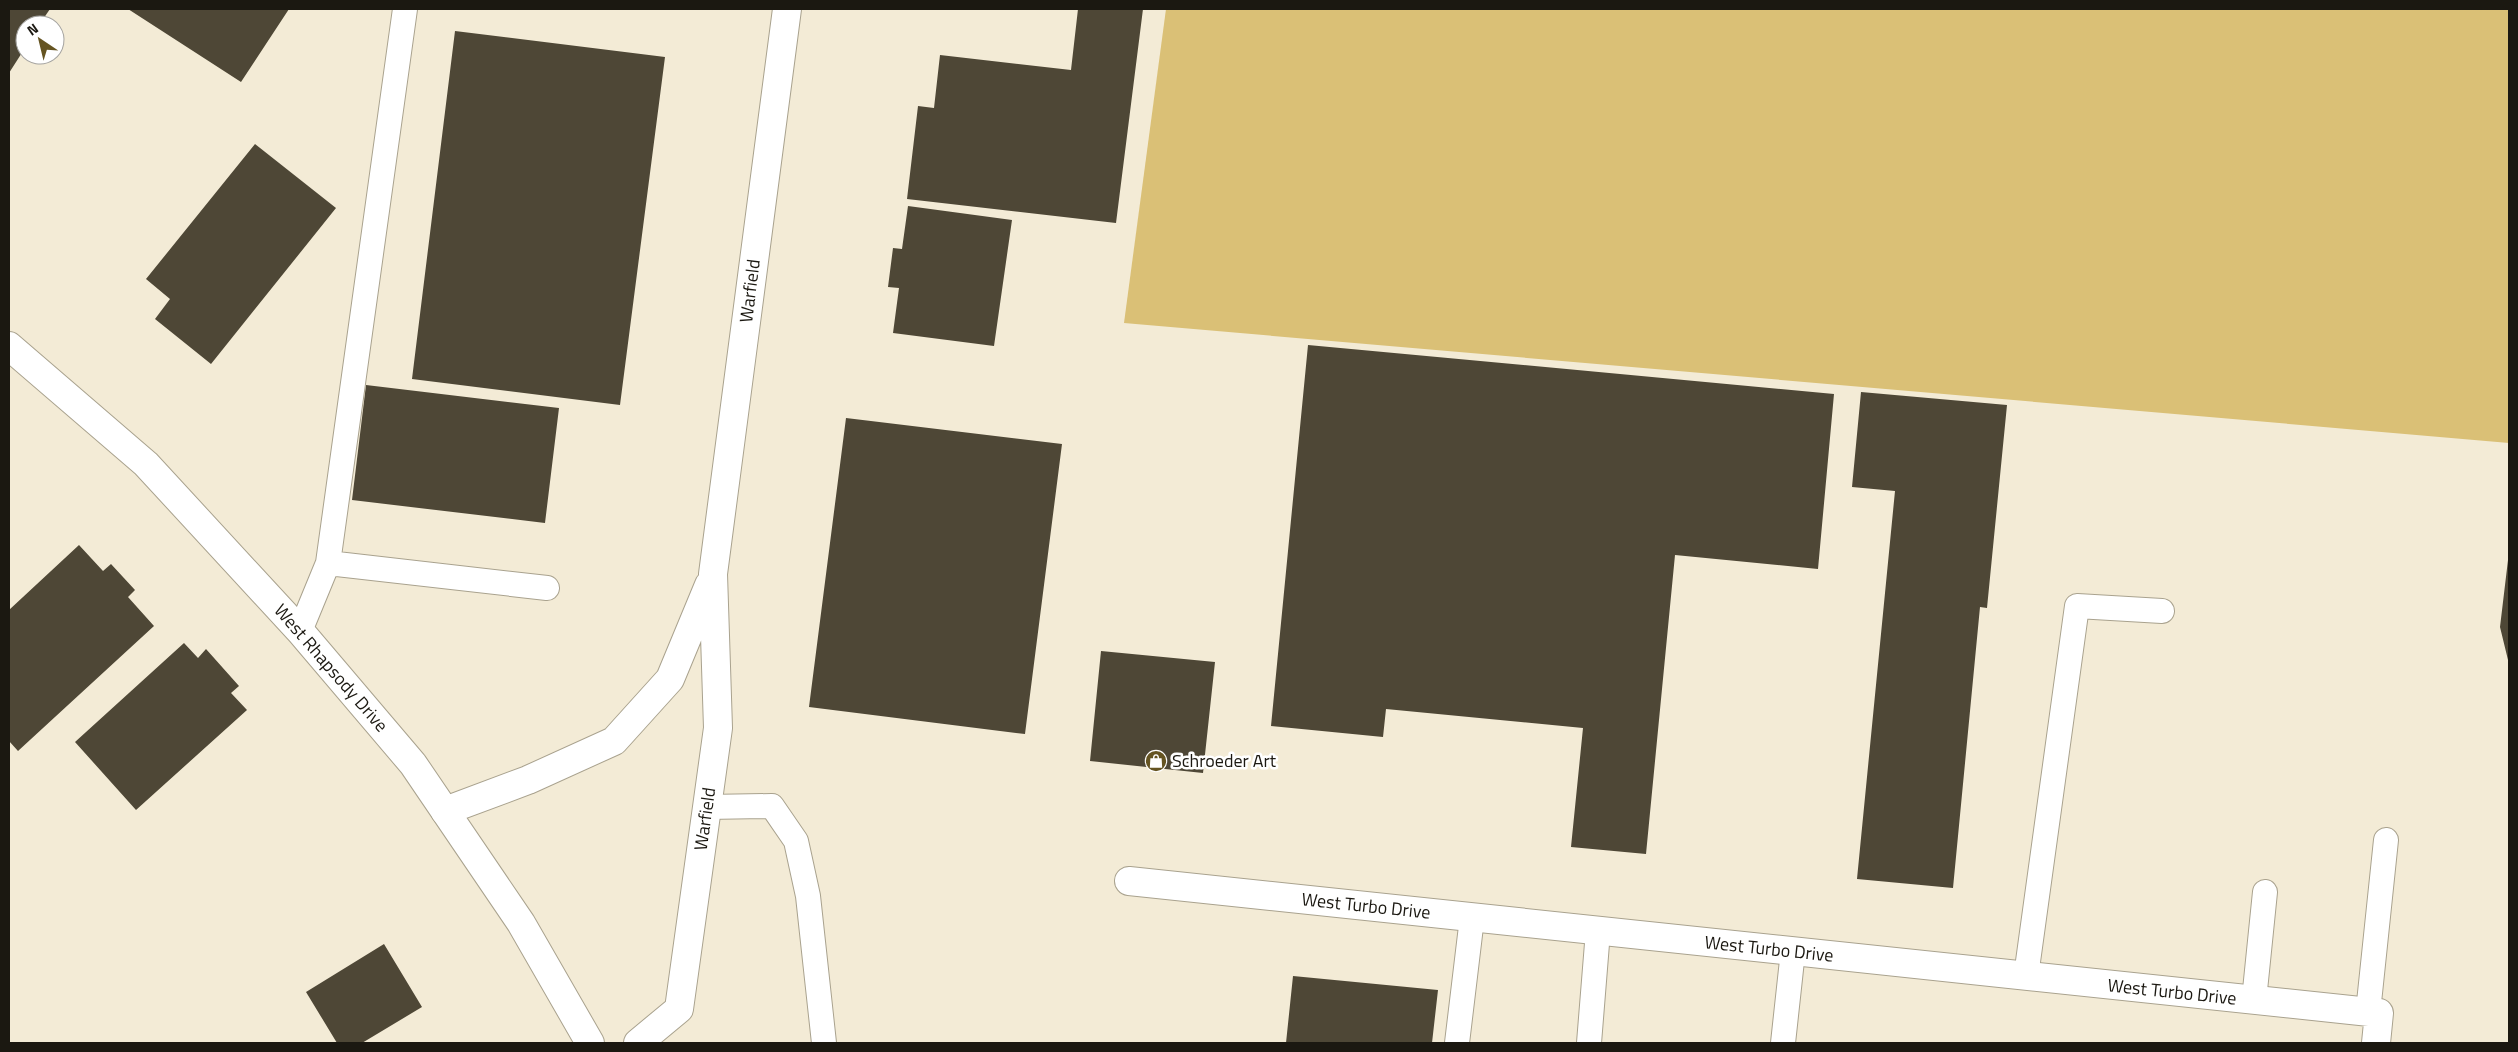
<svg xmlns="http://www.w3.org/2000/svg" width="2518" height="1052" font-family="'Titillium Web',sans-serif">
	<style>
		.grass { fill: #dac076 }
		.building { fill: #4e4736 }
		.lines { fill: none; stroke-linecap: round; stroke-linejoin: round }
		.lane-casing { stroke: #a9a28e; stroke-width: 26 }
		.street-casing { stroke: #a9a28e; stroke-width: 30 }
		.secondary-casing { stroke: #a9a28e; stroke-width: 30 }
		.lane { stroke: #fff; stroke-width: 24 }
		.street { stroke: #fff; stroke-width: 28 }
		.secondary { stroke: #fff; stroke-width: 28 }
		.labels { text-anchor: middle; stroke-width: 5; stroke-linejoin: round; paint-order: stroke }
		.street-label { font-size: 18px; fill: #1b1811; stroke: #fff }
		.poi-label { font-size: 18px; fill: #1b1811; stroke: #fff; text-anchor: start }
	</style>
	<rect width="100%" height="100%" fill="#f3ebd6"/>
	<path class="grass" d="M1166,9H2509V443L1124,323Z"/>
	<path class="building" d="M9,9H50L39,25H25V48L9,73Z
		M128,9H289L241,82Z
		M1078,9H1143L1116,223L907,199L918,106L934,108L940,55L1071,70Z
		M455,31L665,57L620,405L412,379Z
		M255,144L336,208L211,364L155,319L170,299L146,279Z
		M908,206L1012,220L994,346L893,333L899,288L888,287L893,248L902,249Z
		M1308,345L1834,394L1818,569L1675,555L1646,854L1571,847L1583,728L1386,709L1383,737L1271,726Z
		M366,385L559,408L545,523L352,500Z
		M1861,392L2007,405L1987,608L1980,607L1953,888L1857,879L1895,491L1852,487Z
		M846,418L1062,444L1025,734L809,707Z
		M79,545L103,571L111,564L135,590L128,597L154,626L18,751L9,741V610Z
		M2508,560H2509L2508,660L2500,627Z
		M184,643L198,658L206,649L239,686L231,693L247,710L136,810L75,742Z
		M1101,651L1215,662L1203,773L1090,761Z
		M384,944L422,1007L362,1043H337L306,992Z
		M1293,976L1438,990L1432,1043H1286Z"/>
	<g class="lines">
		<g class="lane-casing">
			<path id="lane" d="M328,563L547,588
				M300,631L328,563L405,9
				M707,807L772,806L796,841L808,896L824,1043
				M2026,976L2077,606L2162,611
				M2254,1000L2265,892
				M2368,1012L2386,840
				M1457,1043L1472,918
				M1589,1043L1598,931
				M1783,1043L1793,951"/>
		</g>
		<g class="street-casing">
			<path id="street" d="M445,811L528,780L614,741L670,679L709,585
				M1129,881L2379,1013L2376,1043
				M638,1043L679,1009L718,728L713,574L787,9"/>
		</g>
		<g class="secondary-casing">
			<path id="secondary" d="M9,346L146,464L300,631L413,764L521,923L590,1043"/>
		</g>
		<use href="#lane" class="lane"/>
		<use href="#street" class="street"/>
		<use href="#secondary" class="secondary"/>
	</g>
	<defs>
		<g id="shop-disc" transform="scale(1.125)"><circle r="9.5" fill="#655422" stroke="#fff"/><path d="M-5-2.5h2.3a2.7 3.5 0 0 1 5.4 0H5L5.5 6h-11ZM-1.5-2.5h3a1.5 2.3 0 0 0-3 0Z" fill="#fff"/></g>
	</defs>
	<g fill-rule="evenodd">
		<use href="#shop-disc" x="1156" y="761"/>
	</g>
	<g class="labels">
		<g class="street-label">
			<text transform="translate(750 291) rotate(-83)" y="6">Warfield</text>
			<text transform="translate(331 668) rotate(49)" y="6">West Rhapsody Drive</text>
			<text transform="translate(705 819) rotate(-82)" y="6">Warfield</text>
			<text transform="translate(1366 906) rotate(6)" y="6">West Turbo Drive</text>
			<text transform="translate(1769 949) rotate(6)" y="6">West Turbo Drive</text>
			<text transform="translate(2172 992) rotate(6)" y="6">West Turbo Drive</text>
		</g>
		<g class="poi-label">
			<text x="1172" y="767">Schroeder Art</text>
		</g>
	</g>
	<rect width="2518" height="1052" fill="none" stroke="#1b1811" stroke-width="20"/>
	<g transform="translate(40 40) rotate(325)"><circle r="24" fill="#ffffff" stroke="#a4a3a0"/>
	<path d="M0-4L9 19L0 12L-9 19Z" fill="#655422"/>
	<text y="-8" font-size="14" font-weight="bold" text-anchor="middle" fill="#1b1811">N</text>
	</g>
</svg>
